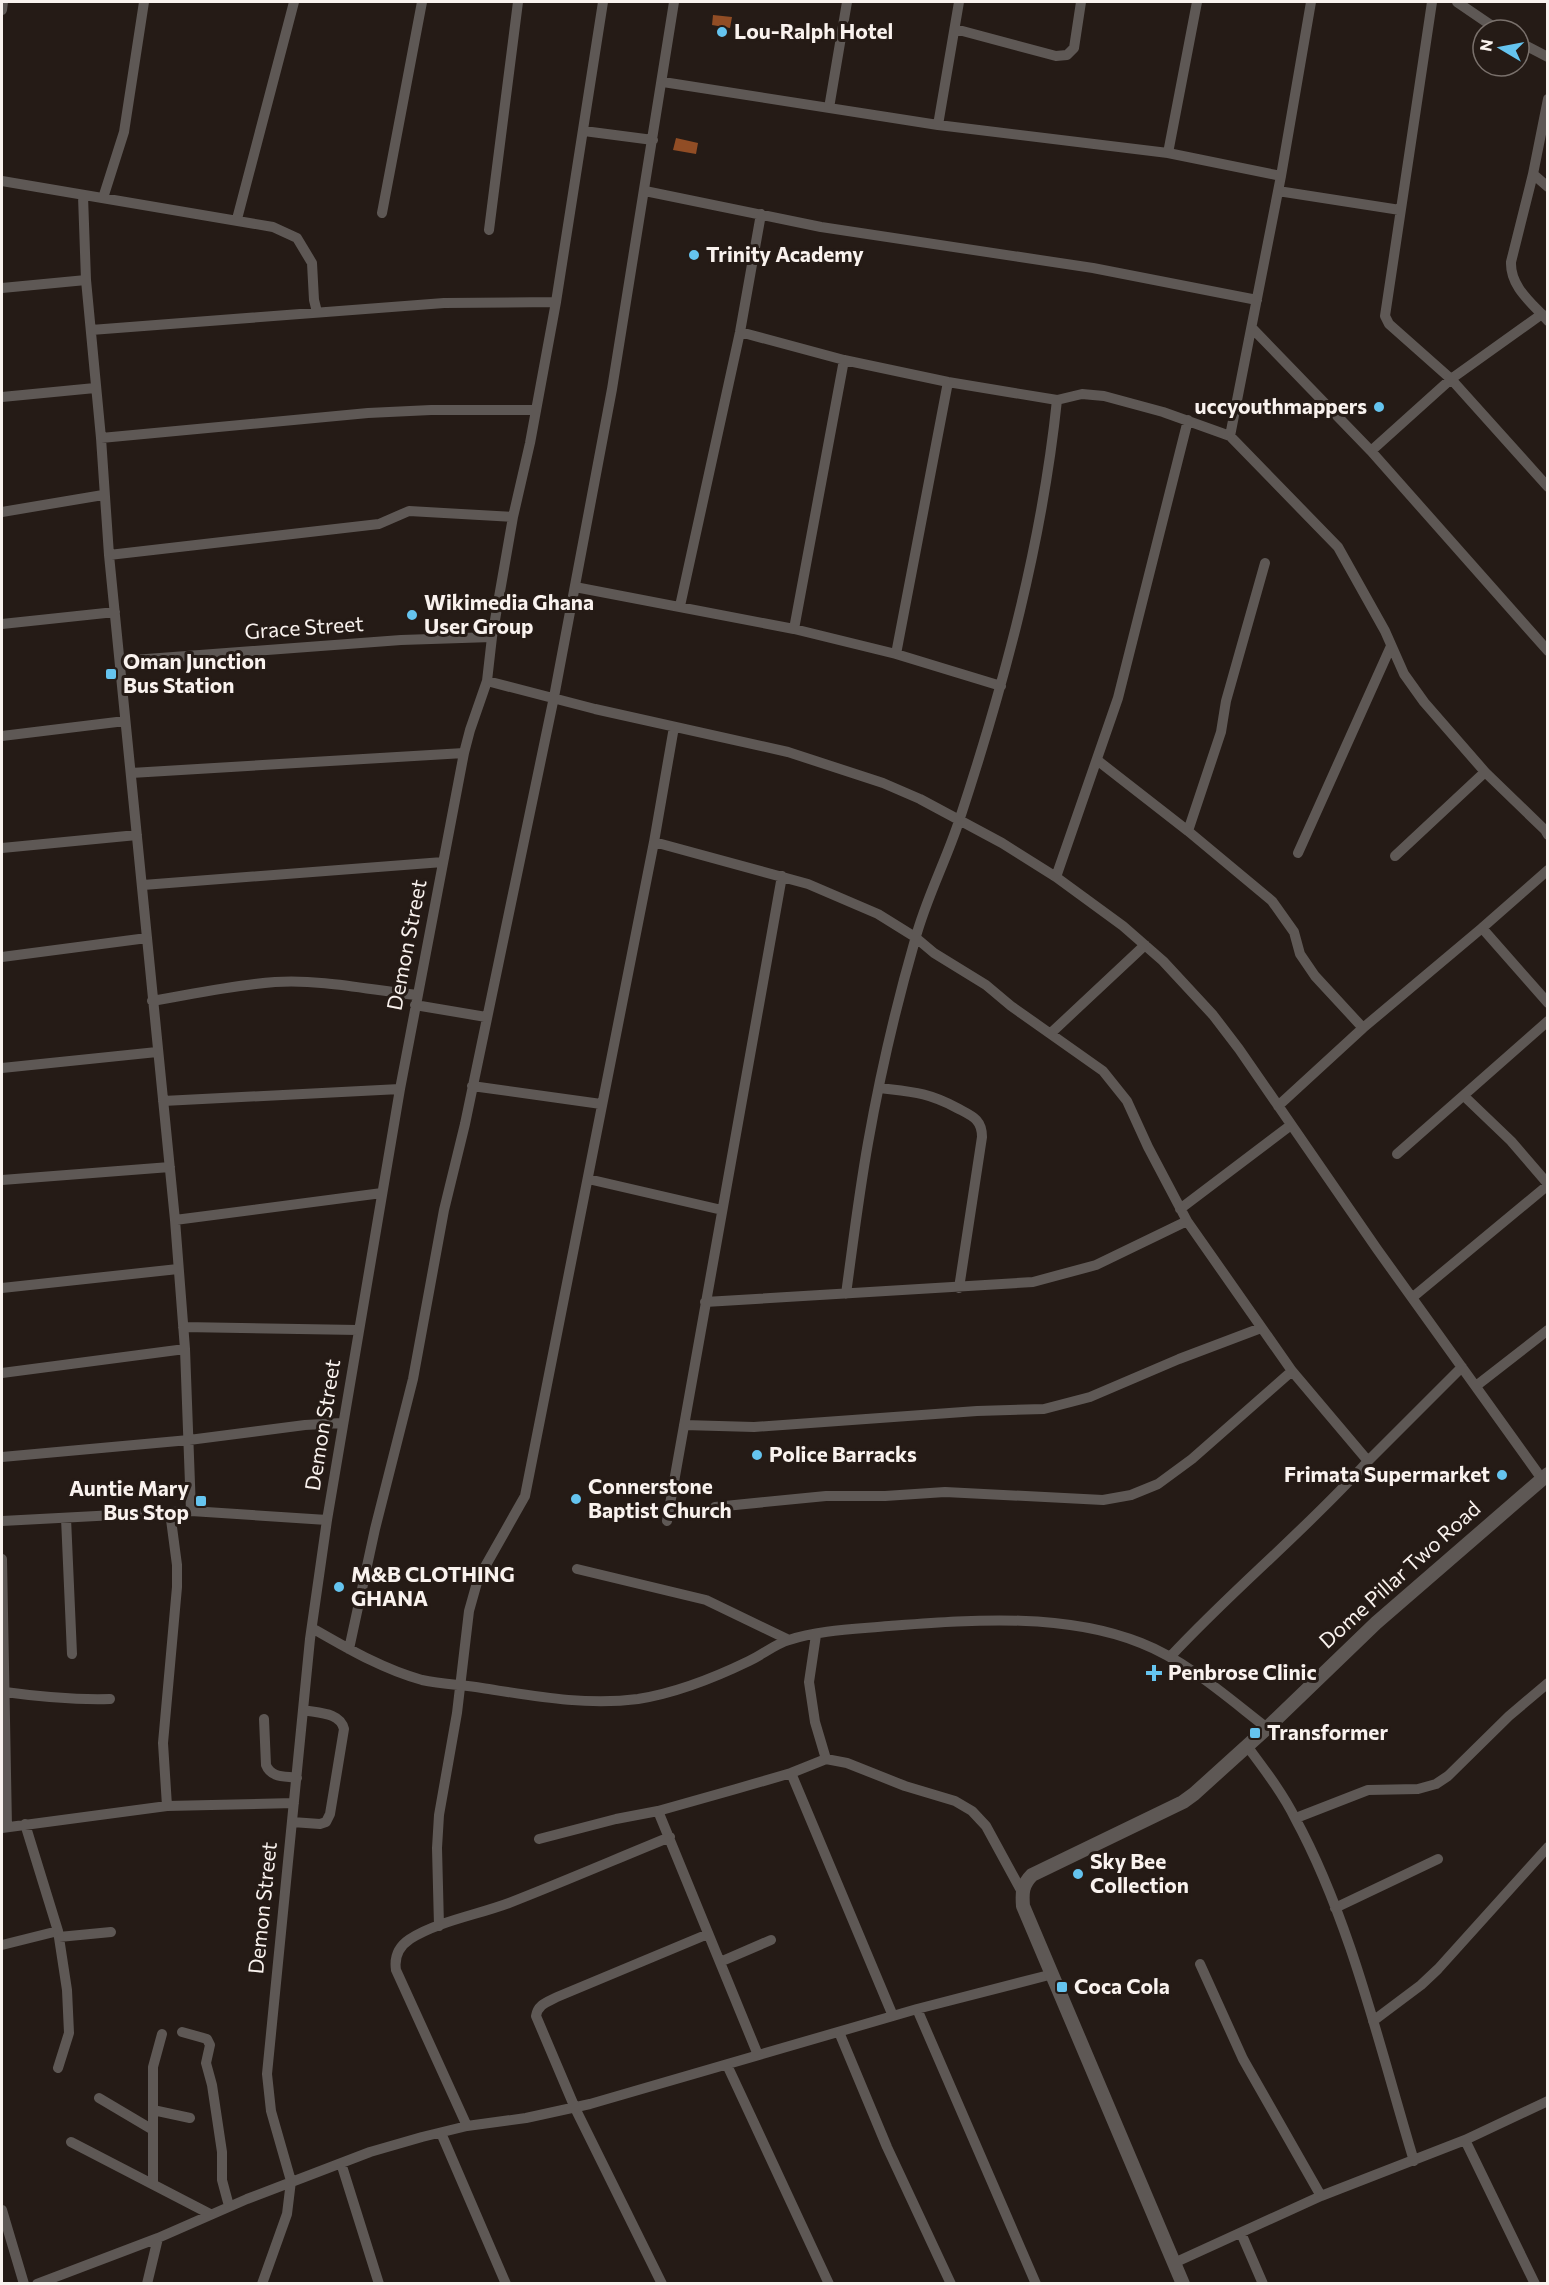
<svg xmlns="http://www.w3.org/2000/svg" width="1549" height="2285" font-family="Commissioner,sans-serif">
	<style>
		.water { fill: #914d25 }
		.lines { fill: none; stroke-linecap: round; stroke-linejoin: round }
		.minor { stroke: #5e5855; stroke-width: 10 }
		.tertiary { stroke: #5e5855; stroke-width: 14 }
		.poi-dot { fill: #65c4ef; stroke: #251b16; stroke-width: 2 }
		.labels { text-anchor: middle; stroke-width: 6; stroke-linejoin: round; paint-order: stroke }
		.poi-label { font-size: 21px; font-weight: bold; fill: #f9f2ee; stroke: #251b16; text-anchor: start }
		.street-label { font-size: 21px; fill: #f9f2ee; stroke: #251b16 }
	</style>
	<rect width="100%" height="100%" fill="#251b16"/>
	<path class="water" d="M713,15L732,17L730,28L712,25Z
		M676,138L698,143L696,154L673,150Z"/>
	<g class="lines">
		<path class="minor" d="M1432,2L1385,316L1389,324L1451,379L1548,487
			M1457,2L1498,30
			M2,10L3,2
			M955,29L1056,56L1067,55L1074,48L1081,2
			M1519,42L1548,57
			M663,82L938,125L1168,153L1281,176
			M1548,99L1533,174L1511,262C1510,287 1532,303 1548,321
			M829,108L847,2
			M938,125L959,2
			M584,131L653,140
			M1168,153L1197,2
			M1533,174L1548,187
			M2,181L273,227L297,238L312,263L314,300L317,312
			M645,191L821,227L1093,268L1257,300
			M1278,191L1400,210
			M83,196L86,280L101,438L109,555L175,1220L185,1349L191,1511
			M103,198L124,132L144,2
			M382,213L422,2
			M237,219L294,2
			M489,230L518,2
			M2,288L86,280
			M1252,328L1371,451L1548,651
			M91,330L444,303L556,302
			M740,332L844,360L948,382L1057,400L1082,394L1104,396L1163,412L1230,436L1338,547L1385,631L1404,674L1424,702L1485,772L1545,830L1548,835
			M2,397L95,388
			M1230,436L1281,176L1311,2
			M101,438L368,413L431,410H536
			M1371,451L1451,379L1542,314
			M2,512L103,495
			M109,555L379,524L409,511L513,517
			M575,587L794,629L896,654L1001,686
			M680,606L740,332L761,214
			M2,624L115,612
			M794,629L844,360
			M896,654L948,382
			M120,661L401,640L492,637
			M487,681L595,709L788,752L883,783L920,799L1002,843L1056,877L1123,926L1163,961L1213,1015L1239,1049L1377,1249L1542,1479
			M2,736L125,721
			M1097,760L1188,831L1272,901L1294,932L1300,954L1315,976L1363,1028
			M131,773L464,753
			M1188,831L1221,732L1226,701L1265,563
			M654,842L808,884L878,914L915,937L934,953L986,985L1011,1006L1103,1071L1127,1101L1148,1147L1187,1221L1292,1371L1368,1461C1306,1530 1233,1589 1170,1657
			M2,848L137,835
			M1298,853L1391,646
			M1395,856L1485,772
			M1056,877L1118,698L1188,420
			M143,885L443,862
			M1482,928L1548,1003
			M2,957L147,938
			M152,1001C193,994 234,985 275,982C322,979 370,990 417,995
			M415,1005L486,1017
			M1051,1033L1145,945
			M2,1068L157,1052
			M472,1086L601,1104
			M879,1088C912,1092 927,1092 957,1108C972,1116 982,1119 982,1137L959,1288
			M1464,1096L1511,1141L1548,1184
			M163,1101L400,1089
			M1278,1106L1363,1028L1482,928L1548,870
			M1397,1154L1548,1021
			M588,1179L722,1210
			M2,1180L170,1167
			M1180,1209L1291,1125
			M175,1220L382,1193
			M2,1288L178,1269
			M846,1294C853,1243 859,1193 868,1143C880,1075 896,1006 915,940C926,898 947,859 960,818C1005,681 1042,543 1057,400
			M1413,1297L1548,1185
			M705,1302L1033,1282L1096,1265L1187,1221
			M183,1327L358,1330
			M2,1373L185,1349
			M1476,1386L1548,1330
			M684,1425L754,1427L977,1411L1044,1409L1090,1397L1179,1359L1261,1328
			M2,1457L189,1440L305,1425L342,1423
			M1368,1461L1462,1367
			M715,1507L826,1496H885L945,1492L1103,1500L1131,1495L1158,1484L1192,1459L1292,1371
			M66,1518L72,1654
			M2,1521L191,1511L327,1520
			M667,1521L782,876
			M2,1559L7,1827
			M577,1569L706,1600L789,1640
			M312,1628C347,1648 382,1669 422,1680C441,1684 462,1685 482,1688C534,1696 586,1706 638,1699C676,1693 714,1678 749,1661C762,1655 775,1644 789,1640C818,1630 858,1629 889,1626C970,1620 1064,1612 1141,1643C1187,1661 1228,1698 1267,1728
			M816,1635L809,1682L815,1722L826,1759
			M349,1649L375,1529L413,1379L444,1210L465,1124L554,697L612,389L674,2
			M5,1692C41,1697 74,1700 110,1699
			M264,1719L266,1765C271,1778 285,1776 297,1778
			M1247,1746C1264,1769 1282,1792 1295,1818C1351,1921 1380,2049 1414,2161
			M791,1773L893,2016
			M167,1806L163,1743L177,1587V1565L170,1512
			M658,1811L758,2055
			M1296,1818L1368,1790L1418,1789L1436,1784L1448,1776L1509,1716L1548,1683
			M292,1822L320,1824L326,1822L330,1814L344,1729C340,1712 318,1713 303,1710
			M25,1824L58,1931L67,1990L69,2033L58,2068
			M2,1828L167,1806L294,1803
			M539,1839L616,1819L658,1811L736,1789L791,1773L826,1759L847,1763L905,1786L955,1801L972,1811L986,1826L1022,1892
			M1335,1908L1438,1859
			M439,1926L437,1848L439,1815L457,1713L469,1611L478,1579L525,1496L654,842L674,727
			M59,1937L111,1932
			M2,1945L58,1931
			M720,1962L771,1940
			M1200,1964L1243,2059L1321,2196
			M917,2009L1036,2284
			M1373,2021L1421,1985L1438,1969L1548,1847
			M182,2032L207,2039L210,2045L206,2063L212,2085L222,2152V2180L229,2206
			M839,2032L887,2147L951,2284
			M727,2065L829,2284
			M99,2098L153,2130
			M153,2110L190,2118
			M467,2126L396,1970C394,1957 398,1947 410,1939C439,1921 477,1915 509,1903C563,1882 616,1859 670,1837
			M441,2133L506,2284
			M1465,2140L1535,2284
			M71,2142L210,2214
			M341,2163L379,2284
			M153,2184V2067L162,2034
			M2,2210L24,2284
			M1241,2233L1263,2284
			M1174,2263L1321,2196L1465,2140L1548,2101
			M37,2284L158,2238L247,2199L370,2152L422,2137L467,2126L526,2118L590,2104L917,2009L1053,1974
			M147,2284L158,2238
			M262,2284L287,2214L291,2181L271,2111L267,2074L310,1639L327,1520L400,1089L464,753L470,730L487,681L492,637L513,517L530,443L556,302L603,2
			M662,2284L575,2108L536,2016C538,2004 548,2002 557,1997L708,1934"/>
		<path class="tertiary" d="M1183,2284L1023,1906C1022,1893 1022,1885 1032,1875L1183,1802L1194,1794L1267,1728L1376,1623L1548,1474"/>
	</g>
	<g class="poi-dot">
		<circle cx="722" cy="32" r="6"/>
		<circle cx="694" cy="255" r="6"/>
		<circle cx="1379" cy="407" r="6"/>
		<circle cx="412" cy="615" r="6"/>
		<rect x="105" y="668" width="12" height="12" rx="3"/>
		<circle cx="757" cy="1455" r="6"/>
		<circle cx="1502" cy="1475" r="6"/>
		<circle cx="576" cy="1499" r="6"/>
		<rect x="195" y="1495" width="12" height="12" rx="3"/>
		<circle cx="339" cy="1587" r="6"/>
		<path d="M1151 1664h6v6h6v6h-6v6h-6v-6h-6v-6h6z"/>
		<rect x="1249" y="1727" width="12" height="12" rx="3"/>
		<circle cx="1078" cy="1874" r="6"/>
		<rect x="1056" y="1981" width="12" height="12" rx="3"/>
	</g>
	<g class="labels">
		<g class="poi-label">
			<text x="734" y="39">Lou-Ralph Hotel</text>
			<text x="706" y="262">Trinity Academy</text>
			<text x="1367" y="414" text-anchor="end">uccyouthmappers</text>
			<text x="424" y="610">Wikimedia Ghana<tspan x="424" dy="24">User Group</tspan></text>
			<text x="123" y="669">Oman Junction<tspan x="123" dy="24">Bus Station</tspan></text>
			<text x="769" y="1462">Police Barracks</text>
			<text x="1490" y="1482" text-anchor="end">Frimata Supermarket</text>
			<text x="588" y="1494">Connerstone<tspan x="588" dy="24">Baptist Church</tspan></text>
			<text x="189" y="1496" text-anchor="end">Auntie Mary<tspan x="189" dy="24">Bus Stop</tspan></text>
			<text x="351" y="1582">M&amp;B CLOTHING<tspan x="351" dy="24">GHANA</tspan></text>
			<text x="1168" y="1680">Penbrose Clinic</text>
			<text x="1267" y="1740">Transformer</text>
			<text x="1090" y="1869">Sky Bee<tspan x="1090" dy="24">Collection</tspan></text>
			<text x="1074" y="1994">Coca Cola</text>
		</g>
		<g class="street-label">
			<text transform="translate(304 628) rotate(-4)" y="7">Grace Street</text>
			<text transform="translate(407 945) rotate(-79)" y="7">Demon Street</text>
			<text transform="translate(323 1425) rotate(-81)" y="7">Demon Street</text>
			<text transform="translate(1400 1575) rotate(-42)" y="7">Dome Pillar Two Road</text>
			<text transform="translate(263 1908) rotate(-84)" y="7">Demon Street</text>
		</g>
	</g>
	<rect width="1549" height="2285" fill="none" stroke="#f9f2ee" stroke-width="6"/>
	<g transform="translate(1501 48) rotate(280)"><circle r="28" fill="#251b16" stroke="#7a716c" stroke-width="1.5"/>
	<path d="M0-4.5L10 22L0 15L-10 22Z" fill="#65c4ef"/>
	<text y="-9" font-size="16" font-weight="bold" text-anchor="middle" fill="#f9f2ee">N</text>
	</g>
</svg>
